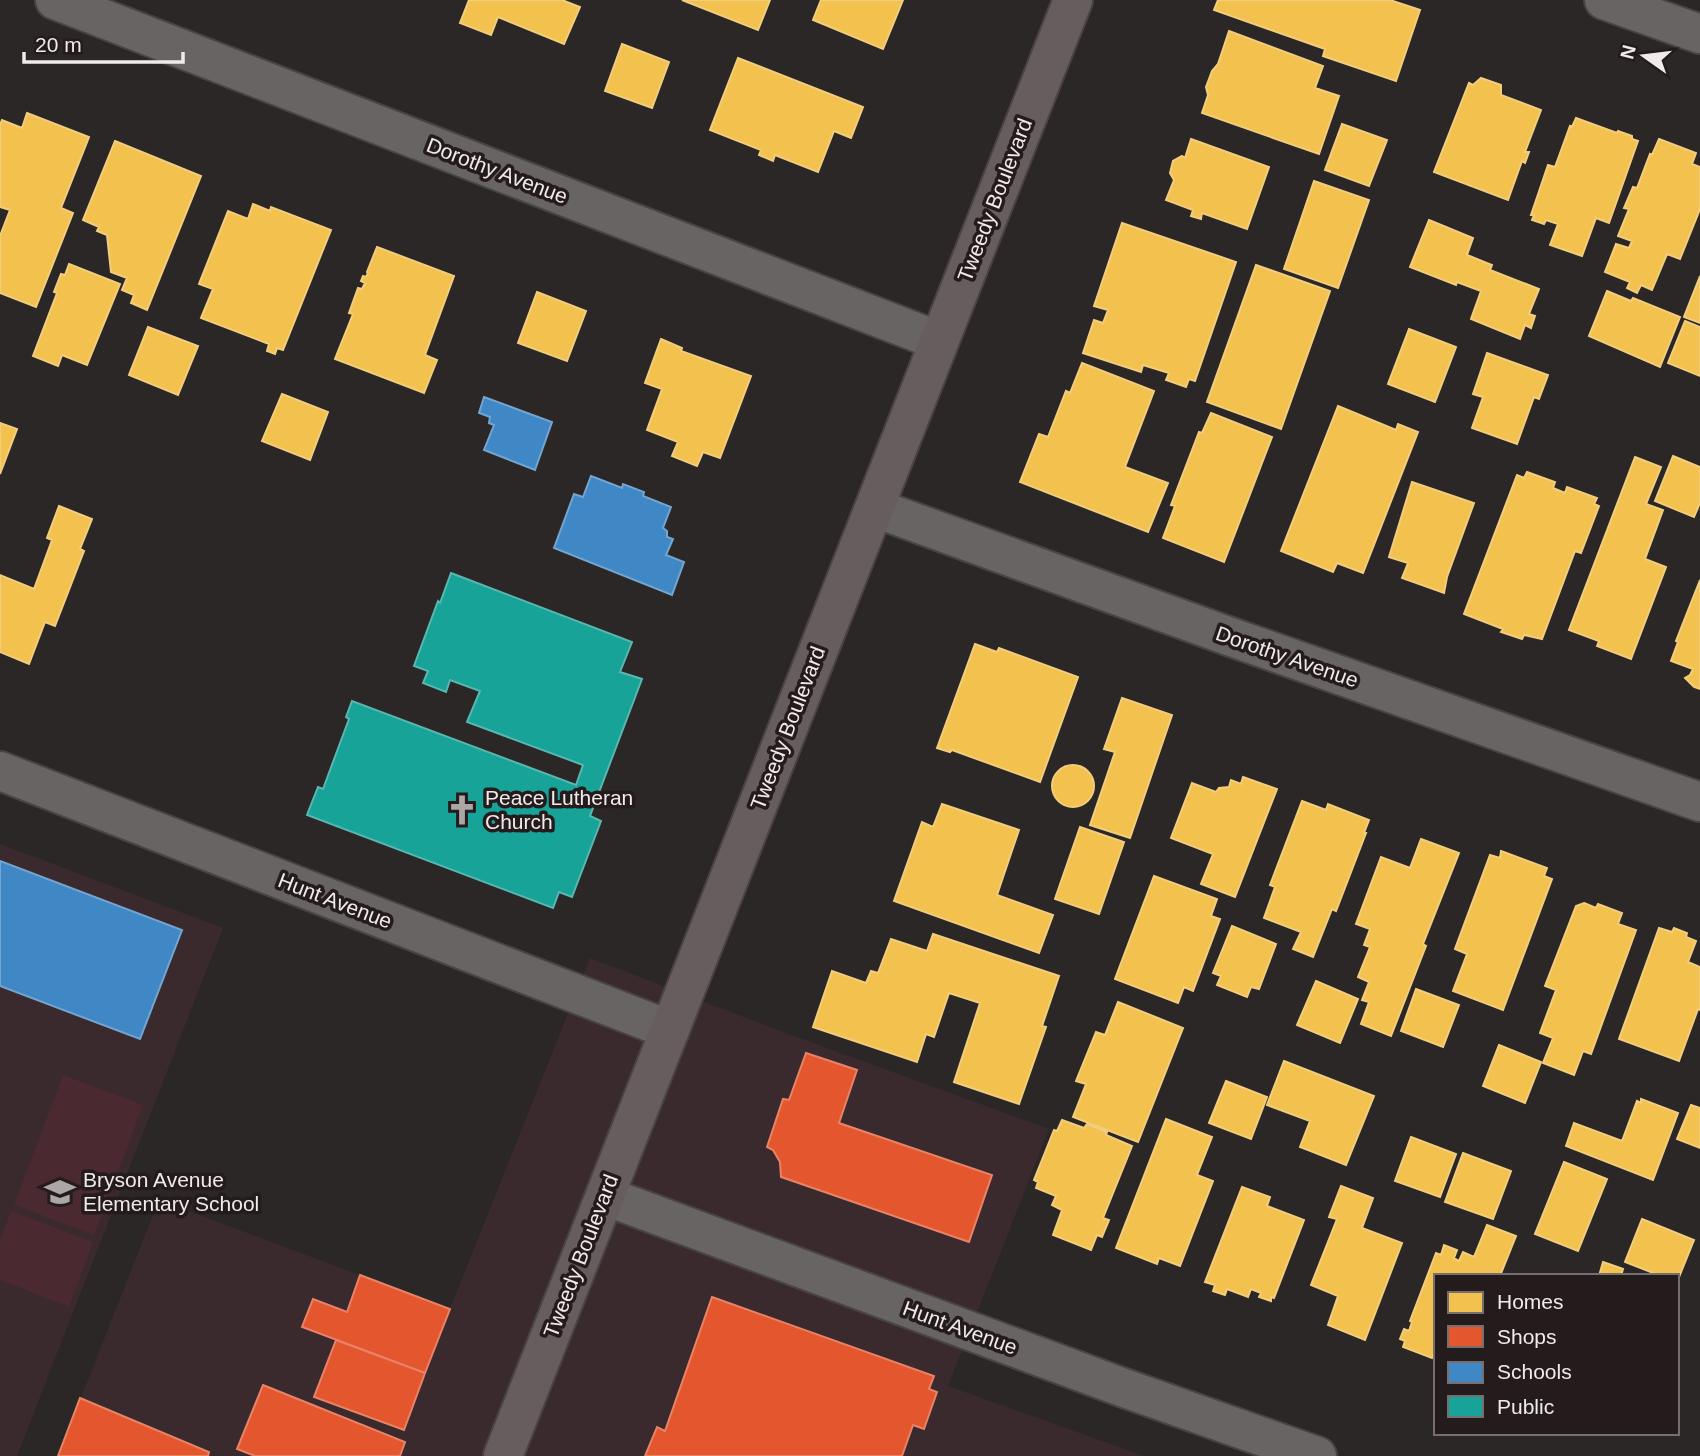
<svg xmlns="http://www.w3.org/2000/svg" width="1700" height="1456" font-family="Arial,sans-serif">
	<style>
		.built { fill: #3a2a2d }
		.green { fill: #4a2930 }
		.homes { fill: #f2c14e; stroke: #f2cd7d; stroke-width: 2 }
		.shops { fill: #e4572e; stroke: #e88367; stroke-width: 2 }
		.schools { fill: #3f88c5; stroke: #74a5d0; stroke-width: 2 }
		.public { fill: #17a398; stroke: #58b8b1; stroke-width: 2 }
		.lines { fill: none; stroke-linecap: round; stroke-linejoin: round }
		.minor-casing { stroke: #484445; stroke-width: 42 }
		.major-casing { stroke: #484445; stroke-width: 42 }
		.minor { stroke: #686464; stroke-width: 38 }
		.major { stroke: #685d5e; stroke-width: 38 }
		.labels { text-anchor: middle; stroke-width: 7; stroke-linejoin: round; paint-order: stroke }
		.street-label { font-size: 21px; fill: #f1eaeb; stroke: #241b1d }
		.poi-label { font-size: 21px; fill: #f1eaeb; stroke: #241b1d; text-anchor: start }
	</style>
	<rect width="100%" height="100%" fill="#2c2727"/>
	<path class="built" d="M0,844L223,928L17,1456H0Z
		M590,958L775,1029L1049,1129L948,1386L1144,1456H58L159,1200L450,1309Z"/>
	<path class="green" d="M63,1075L143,1105L94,1235L14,1205Z
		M11,1211L93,1242L69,1307L0,1280V1241Z"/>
	<path class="homes" d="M469,0H562L580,7L564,44L498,17L491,35L460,23Z
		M682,0H770L758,30Z
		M821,0H903L883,49L813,20Z
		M1218,0H1390L1420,10L1396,81L1323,56L1325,49L1214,10Z
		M1229,31L1323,66L1315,88L1339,96L1319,154L1202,113L1208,95L1206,87L1212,71L1218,64Z
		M622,44L669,62L652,108L605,91Z
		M738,58L863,107L851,138L834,131L818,172L775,155L773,161L759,155L761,150L710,130Z
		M1481,78L1501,85V95L1541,110L1525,152H1529L1525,163L1522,161L1508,200L1434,172L1469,83L1473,85Z
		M27,113L89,137L61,208L73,213L36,307L0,293V236L10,210L0,207V125L2,120L22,128Z
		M1576,118L1617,133L1618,131L1632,136V139L1638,141L1609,223L1596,218L1582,256L1550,245L1558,224L1546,220L1544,224L1532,220L1534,215H1531L1548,165L1555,167L1570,126L1572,127Z
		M1342,124L1387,140L1369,186L1325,170Z
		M1191,139L1269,167L1247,229L1202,213L1201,219L1191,216L1193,210L1166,200L1174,180L1170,173L1173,161L1182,156L1185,158Z
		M1659,139L1696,153L1692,164L1700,167V209L1680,259L1667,254L1652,290L1641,285L1637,293L1627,288L1630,282L1605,272L1616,244L1629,248L1632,241L1618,236L1629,209L1624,208L1633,187L1637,188L1650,154L1652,155Z
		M115,141L201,176L147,310L131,303L134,295L122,290L127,278L111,272L107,235L97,231L99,227L83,220Z
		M1314,181L1369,200L1338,288L1284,269Z
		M253,204L270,211L271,207L331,230L283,350L277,348L275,354L267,351L269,344L201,318L213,289L199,284L228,211L248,219Z
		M1429,220L1473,238L1467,255L1492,265L1490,270L1539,289L1529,314L1535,316L1531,328L1525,325L1520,339L1471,319L1481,291L1457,282L1456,285L1410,267Z
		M1122,223L1236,262L1195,381L1189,379L1186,387L1166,380L1169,373L1143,365L1141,372L1083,353L1094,320L1103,323L1108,310L1094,306Z
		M377,247L454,276L425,355L437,360L424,393L335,359L353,314L349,313L358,288L362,289L365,283L361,281L363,276L366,277L368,273L367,272Z
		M69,264L120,284L87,365L62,355L58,366L33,356L57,293L54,292L61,274L65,275Z
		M1256,265L1330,291L1281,429L1207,402Z
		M1700,276V323L1684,317Z
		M1607,291L1631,301L1633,298L1680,317L1660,367L1589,336Z
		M537,292L586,311L567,361L518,343Z
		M1685,321L1700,327V376L1668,363Z
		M148,327L198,346L178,395L129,375Z
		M1409,329L1456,347L1435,402L1388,384Z
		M661,339L682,348L681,351L751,376L720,458L703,452L697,466L672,456L678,442L647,430L662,389L645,383Z
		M1487,353L1548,375L1539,399L1534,397L1517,444L1472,428L1483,397L1473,394Z
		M1082,363L1154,391L1125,467L1168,483L1148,532L1020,482L1039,434L1048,437L1066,391L1070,393Z
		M282,394L328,412L310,460L262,441Z
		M1338,406L1396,430L1398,424L1418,432L1363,573L1337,563L1333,572L1281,551Z
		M1211,413L1272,437L1224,562L1163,538L1175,506L1171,505L1199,432L1202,433Z
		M0,423L17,429L0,474Z
		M1673,456L1700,467V503L1694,517L1655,501Z
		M1635,457L1661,467L1646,504L1663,510L1645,559L1666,567L1631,659L1597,646L1599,641L1569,630Z
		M1527,472L1555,482L1553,488L1565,493L1567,487L1597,498L1594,504L1599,506L1581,553L1575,551L1542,639L1524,635L1522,639L1501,632L1503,629L1464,614L1517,475L1524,478Z
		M1412,482L1474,503L1447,577L1444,593L1402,578L1408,563L1389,557Z
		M59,506L92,519L80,549L84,551L55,626L45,622L29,664L0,652V575L34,589L52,540L47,538Z
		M1700,580V689L1694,687L1685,678L1690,675L1693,669L1671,661L1678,642L1676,641Z
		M975,644L997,652L999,648L1078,677L1040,782L952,750L950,752L937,748Z
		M1122,698L1172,715L1130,838L1090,825L1115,752L1104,749Z
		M1052 786a21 21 0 1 1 42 0a21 21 0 1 1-42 0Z
		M1243,777L1277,789L1235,897L1201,884L1213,854L1171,838L1192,783L1216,792L1219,788L1229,787L1231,780L1241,784Z
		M1302,801L1326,810L1328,804L1369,820L1364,833H1366L1336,911L1332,909L1313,957L1293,949L1301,932L1264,918L1275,887L1270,885Z
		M942,804L1019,830L997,895L1053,915L1039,953L894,901L922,822L933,827Z
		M1080,827L1124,842L1099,914L1055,899Z
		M1421,839L1459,853L1423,944L1426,946L1391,1036L1361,1024L1369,1002L1362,1000L1369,982L1358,977L1370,947L1364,945L1370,929L1356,924L1381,857L1410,868Z
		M1501,851L1547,868L1544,876L1552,879L1503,1010L1453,991L1467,954L1455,949L1490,855L1500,858Z
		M1154,876L1217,899L1211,916L1220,919L1193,991L1184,987L1178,1003L1115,979Z
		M1584,903L1596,908L1598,904L1622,913L1618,924L1636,930L1591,1054L1583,1051L1574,1075L1543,1063L1553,1038L1540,1033L1556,990L1545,986L1576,906Z
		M1232,926L1276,944L1259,989L1251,987L1247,997L1217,985L1221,976L1213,973Z
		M1659,928L1672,932L1674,928L1687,933L1686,937L1696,941L1688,962L1700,967V1010L1698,1009L1679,1061L1619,1039Z
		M933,934L1059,976L1042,1026L1046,1027L1019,1104L954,1082L980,1003L949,993L934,1037L926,1034L917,1062L813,1027L832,971L866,983L871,971L878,973L891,939L927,951Z
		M1316,981L1358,999L1340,1043L1297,1025Z
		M1416,989L1459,1005L1443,1047L1401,1031Z
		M1118,1002L1183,1028L1138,1142L1073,1117L1086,1084L1076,1081L1096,1032L1105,1035Z
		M1499,1045L1541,1062L1525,1103L1483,1086Z
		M1284,1061L1374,1096L1346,1165L1300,1147L1310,1121L1267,1105Z
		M1226,1081L1267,1097L1251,1139L1209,1123Z
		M1641,1099L1678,1113L1653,1180L1566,1146L1574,1123L1622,1141L1637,1101L1641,1103Z
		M1691,1105L1700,1108V1148L1677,1139Z
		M1166,1119L1212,1137L1197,1175L1213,1181L1180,1266L1159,1258L1157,1264L1116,1248Z
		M1062,1120L1084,1128L1087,1124L1107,1132L1106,1135L1132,1146L1103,1218L1109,1220L1102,1237L1097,1235L1091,1250L1053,1235L1062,1210L1052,1205L1056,1196L1036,1188L1038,1182L1034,1180L1054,1130L1057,1131Z
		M1411,1137L1456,1154L1440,1197L1395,1181Z
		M1463,1153L1511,1171L1493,1219L1445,1202Z
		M1564,1162L1607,1179L1578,1251L1535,1234Z
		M1341,1186L1373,1198L1362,1228L1402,1243L1365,1340L1328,1325L1338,1296L1311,1285L1337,1219L1329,1217Z
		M1242,1187L1270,1197L1267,1206L1304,1220L1274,1298L1271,1297V1301L1259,1297L1261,1293L1251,1289L1248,1297L1227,1289L1225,1295L1213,1291L1215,1285L1205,1282Z
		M1642,1219L1694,1240L1677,1282V1276H1661L1625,1262Z
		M1487,1225L1516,1236L1500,1276H1436V1348L1432,1358L1403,1347L1405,1341L1400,1339L1404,1329L1409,1331L1412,1322L1410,1321L1436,1253L1441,1255L1444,1245L1457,1250L1454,1258L1459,1261L1463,1252L1474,1257Z
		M1603,1262L1623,1269L1621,1276H1599Z"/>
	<path class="shops" d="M806,1053L857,1070L839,1123L992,1175L969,1242L781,1177L780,1162L773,1150L767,1147L783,1099L789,1100Z
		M360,1275L450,1309L425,1373L302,1327L313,1299L347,1312Z
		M712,1297L934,1376L929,1389L937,1392L924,1429L913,1425L902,1456H645L657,1427L665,1431Z
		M336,1340L425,1373L404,1430L314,1397Z
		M263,1385L405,1442L400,1456H255L237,1449Z
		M80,1398L209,1452L208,1456H58Z"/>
	<path class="schools" d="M484,397L552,422L535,470L484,450L494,425L489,423L490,417L479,413Z
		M591,476L622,488L623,484L644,492L643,496L671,507L663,528L667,531V537L673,539L666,555L684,562L672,595L554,548L574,494L583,497Z
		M0,861L182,930L140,1039L0,986Z"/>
	<path class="public" d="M451,573L632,642L620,672L642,679L590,816L601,821L572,897L559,892L553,908L307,815L318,787L323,789L349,719L346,717L352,701L576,785L583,765L467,722L480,691L450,680L446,692L423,683L428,671L414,666L438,601L440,603Z"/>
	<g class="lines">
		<g class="minor-casing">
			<path id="minor" d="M55,0L939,341
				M1604,0L1700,34
				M875,508L1231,637L1700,802
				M0,771L670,1030
				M605,1196L1124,1388L1317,1456"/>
		</g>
		<g class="major-casing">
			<path id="major" d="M503,1456L1073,0"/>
		</g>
		<use href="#minor" class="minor"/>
		<use href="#major" class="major"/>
	</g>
	<defs>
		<g id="church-bare" transform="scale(2.415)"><path d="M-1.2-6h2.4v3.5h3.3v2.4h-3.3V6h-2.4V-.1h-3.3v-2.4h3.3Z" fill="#aca6a6" stroke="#241b1d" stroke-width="2.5" paint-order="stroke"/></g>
		<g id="school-bare" transform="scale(2.415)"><path d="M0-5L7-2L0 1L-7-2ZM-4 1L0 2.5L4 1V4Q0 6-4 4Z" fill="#aca6a6" stroke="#241b1d" stroke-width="2.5" paint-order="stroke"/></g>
	</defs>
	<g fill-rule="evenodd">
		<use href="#church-bare" x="462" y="810"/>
		<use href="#school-bare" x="60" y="1192"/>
	</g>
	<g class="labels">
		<g class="street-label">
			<text transform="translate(497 171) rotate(21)" y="7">Dorothy Avenue</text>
			<text transform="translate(995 200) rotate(-69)" y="7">Tweedy Boulevard</text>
			<text transform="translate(1287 657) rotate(19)" y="7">Dorothy Avenue</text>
			<text transform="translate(788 728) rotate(-69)" y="7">Tweedy Boulevard</text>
			<text transform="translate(335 901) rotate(21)" y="7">Hunt Avenue</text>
			<text transform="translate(581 1256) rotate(-69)" y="7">Tweedy Boulevard</text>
			<text transform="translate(960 1328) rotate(20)" y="7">Hunt Avenue</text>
		</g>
		<g class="poi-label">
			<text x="485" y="805">Peace Lutheran<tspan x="485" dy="24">Church</tspan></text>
			<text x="83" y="1187">Bryson Avenue<tspan x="83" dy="24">Elementary School</tspan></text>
		</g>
	</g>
	<rect x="1434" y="1274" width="245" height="161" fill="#241b1d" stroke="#766e6f" stroke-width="2"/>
	<rect x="1448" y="1292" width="35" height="21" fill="#f2c14e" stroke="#766e6f" stroke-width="2"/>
	<text x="1497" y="1309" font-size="21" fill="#f1eaeb">Homes</text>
	<rect x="1448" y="1326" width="35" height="21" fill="#e4572e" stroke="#766e6f" stroke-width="2"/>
	<text x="1497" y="1344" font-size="21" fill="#f1eaeb">Shops</text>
	<rect x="1448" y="1362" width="35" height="21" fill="#3f88c5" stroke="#766e6f" stroke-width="2"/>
	<text x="1497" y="1379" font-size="21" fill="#f1eaeb">Schools</text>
	<rect x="1448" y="1396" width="35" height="21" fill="#17a398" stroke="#766e6f" stroke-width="2"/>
	<text x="1497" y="1414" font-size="21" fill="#f1eaeb">Public</text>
	<g transform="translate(1644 56) rotate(284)" stroke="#241b1d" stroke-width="5" paint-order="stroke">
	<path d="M0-5L12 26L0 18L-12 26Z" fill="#f1eaeb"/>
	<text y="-10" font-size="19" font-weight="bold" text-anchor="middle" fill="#f1eaeb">N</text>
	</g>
	<path d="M24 52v10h159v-10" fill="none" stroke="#f1eaeb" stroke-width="3.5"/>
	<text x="35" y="52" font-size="21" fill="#f1eaeb" stroke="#241b1d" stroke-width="5" paint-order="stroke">20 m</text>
</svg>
